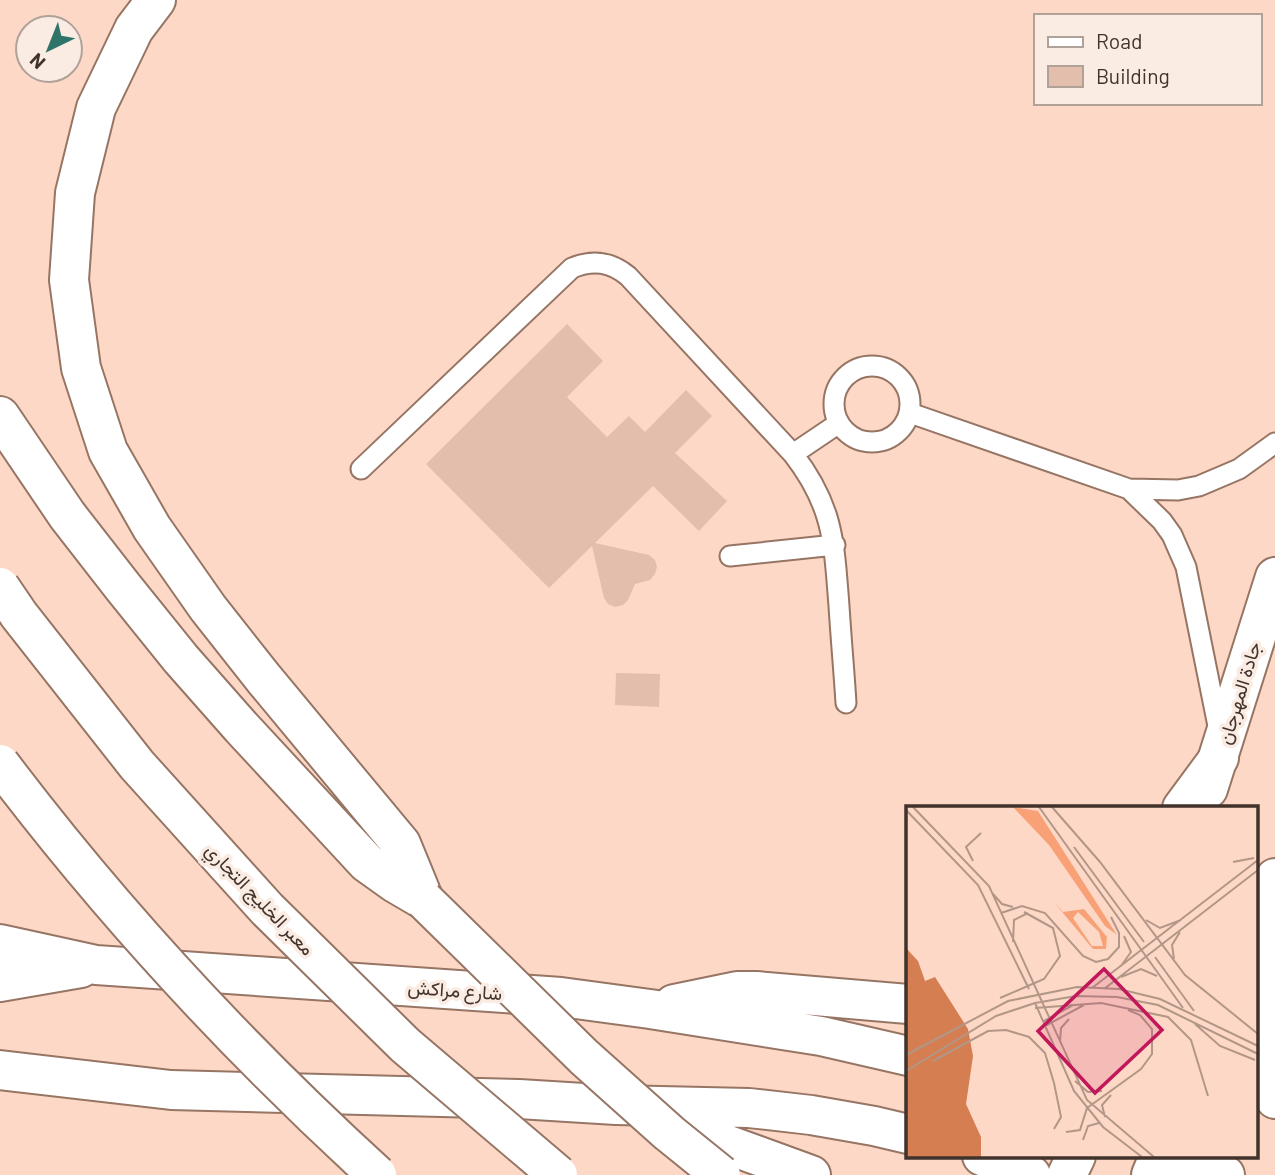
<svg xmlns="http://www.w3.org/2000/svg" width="1275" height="1175" font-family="Barlow,Vazirmatn,sans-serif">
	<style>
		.building { fill: #e3beac }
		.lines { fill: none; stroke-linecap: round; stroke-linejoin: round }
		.service-casing { stroke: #967564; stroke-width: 23 }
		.tertiary-casing { stroke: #967564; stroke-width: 42 }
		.secondary-casing { stroke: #967564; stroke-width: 42 }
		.primary-casing { stroke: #967564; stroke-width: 42 }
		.motorway-casing { stroke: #967564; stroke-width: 42 }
		.service { stroke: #fff; stroke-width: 19 }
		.tertiary { stroke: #fff; stroke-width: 38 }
		.secondary { stroke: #fff; stroke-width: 38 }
		.primary { stroke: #fff; stroke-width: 38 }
		.motorway { stroke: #fff; stroke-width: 38 }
		.motorway-bridge-casing { stroke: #967564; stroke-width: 42; stroke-linecap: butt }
		.motorway-bridge { stroke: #fff; stroke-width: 38 }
		.labels { text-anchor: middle; stroke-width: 7; stroke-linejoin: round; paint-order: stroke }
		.street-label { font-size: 19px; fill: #41322b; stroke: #faebe3 }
		.inset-road { fill: none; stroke: #b29688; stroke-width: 2 }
		.view { fill: #c2185b; fill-opacity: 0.15; stroke: #c2185b; stroke-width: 3.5 }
		.inset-edge { fill: none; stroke: #41322b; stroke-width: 3.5 }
	</style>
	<rect width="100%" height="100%" fill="#fed8c6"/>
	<path class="building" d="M567,324L603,361L567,397L607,437L629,416L645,432L686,390L712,416L675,453L727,501L699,531L653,486L595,543L649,555L655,560L657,567L655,574L650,580L635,584L628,600L623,605L615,607L608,604L604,598L592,546L549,588L426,464Z
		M616,673L660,674L659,707L615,705Z"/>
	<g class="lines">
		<g class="service-casing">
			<path id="service" d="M834 404a38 38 0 1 1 76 0a38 38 0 1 1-76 0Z
				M910,413L1129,489L1178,490L1199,486L1239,469L1275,443
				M793,454L839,423
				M361,469L572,268C593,259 611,262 628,276L793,454C834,507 834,543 839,606C841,638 844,671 846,703
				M1129,489L1162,521L1172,535L1186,567L1219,731
				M730,556L835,545"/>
		</g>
		<g class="tertiary-casing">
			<path id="tertiary" d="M1176,1156L1225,1175"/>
		</g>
		<g class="secondary-casing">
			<path id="secondary" d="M1208,789L1275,577
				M1275,878C1265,949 1243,1032 1275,1099
				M1067,1175L1076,1156
				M1151,1175L1159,1156"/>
		</g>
		<g class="primary-casing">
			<path id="primary" d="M1182,808L1219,758
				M0,944L96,965L561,997L650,1009L821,1036L908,1056
				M0,982L81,968
				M674,1004L737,991H756L908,1004
				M0,1070L171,1090L519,1099L616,1105L749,1108L811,1115L874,1126L908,1134
				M654,1118L811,1175
				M982,1156L1031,1175"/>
		</g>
		<g class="motorway-casing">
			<path id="motorway" d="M156,0L134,29L96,108L75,193L69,280L81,368L108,451L152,528L208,608L264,679L401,844L424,900
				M0,416L67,515L123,587L181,659L241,727L367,863L395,883L424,900"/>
		</g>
		<use href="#service" class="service"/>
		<use href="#tertiary" class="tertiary"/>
		<use href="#secondary" class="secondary"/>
		<use href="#primary" class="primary"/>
		<use href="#motorway" class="motorway"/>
		<g class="motorway-bridge-casing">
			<path id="motorway-bridge" d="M0,587L19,615L137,765L267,909L405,1045L558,1175
				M0,764C112,912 240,1050 377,1175
				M424,900L584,1057L669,1133L721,1175"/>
		</g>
		<use href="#motorway-bridge" class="motorway-bridge"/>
	</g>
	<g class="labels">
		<g class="street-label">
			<text transform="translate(1239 693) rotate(-73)" y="7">جادة المهرجان</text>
			<text transform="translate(260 899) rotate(46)" y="7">معبر الخليج التجاري</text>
			<text transform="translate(455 990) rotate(4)" y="7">شارع مراكش</text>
		</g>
	</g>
	<g transform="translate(906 806)">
		<rect width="352" height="352" fill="#fed8c6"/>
		<path d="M107,1L132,5L211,129L199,120L143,39ZM147,95L157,106L178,103L201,131L200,143H187ZM172,106L193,126L197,140H186L167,112Z" fill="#f8a176" fill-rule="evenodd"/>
		<path d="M0,142L12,155L19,175L29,171L62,223L67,250L60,298L75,331V351H0Z" fill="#d47e51"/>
		<path class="inset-road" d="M7,1L83,80L181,294L248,351M133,1L277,202M146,1L194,56L279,169L352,228M0,4L72,79L123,183M168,41L238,136M67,55L60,41L75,27M327,56L348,52M87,88L96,98L107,101M95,107L116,100L139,107L177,150L190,156L202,153L213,141V127L205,111M240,114L254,122L275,114M107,136L108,114L122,107M249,151L288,205M268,153L266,139L274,126M215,160L225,146L218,130M215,171L235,163L251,170M186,182L352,54M198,183L352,64M94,192L138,173L154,150L147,122L118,106M129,197L168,285L197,321L236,351M129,202L195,197L262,211L285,234L302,290M138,215L167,199M289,218L314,240L349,254M139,220L178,199M154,236L155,222L163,213M0,249L102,195L171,181L213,183L254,193L352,240M27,255L82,225L100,224L123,231L139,247L148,277L155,311L148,323M0,265L90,210L129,197L170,190L211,191L252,199L352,248M169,275L182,286L196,285M181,302L235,263L246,248V223L234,209L222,204M199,311L196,299L205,289M160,326L174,324L181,302M177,334L182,320L193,317"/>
		<path class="view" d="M198,163L256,224L189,287L132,225Z"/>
		<rect width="352" height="352" class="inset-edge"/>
	</g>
	<rect x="1034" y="14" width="228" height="91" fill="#faebe3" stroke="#b0a199" stroke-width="2"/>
	<rect x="1048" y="37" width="35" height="10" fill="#ffffff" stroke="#b0a199" stroke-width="2"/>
	<text x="1096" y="49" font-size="21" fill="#41322b">Road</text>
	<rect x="1048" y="66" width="35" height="21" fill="#e3beac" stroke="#b0a199" stroke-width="2"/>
	<text x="1096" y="84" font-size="21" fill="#41322b">Building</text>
	<g transform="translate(49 49) rotate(223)"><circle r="33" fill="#faebe3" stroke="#b0a199" stroke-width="2"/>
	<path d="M0-5L12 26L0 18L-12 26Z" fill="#2f7468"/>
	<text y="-10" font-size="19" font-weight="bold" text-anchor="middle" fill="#41322b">N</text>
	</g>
</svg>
